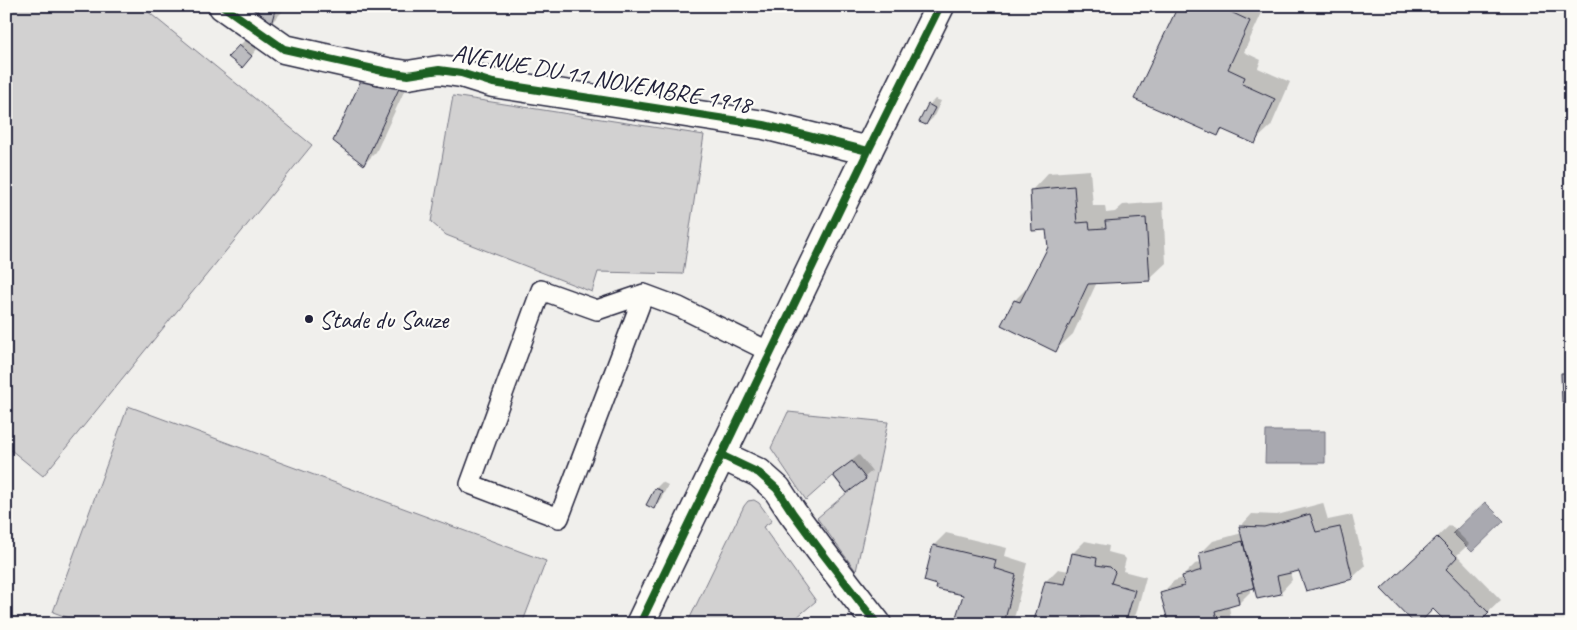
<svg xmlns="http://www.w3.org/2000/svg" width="1577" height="630" font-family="Caveat,sans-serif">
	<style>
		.green { fill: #d2d1d1; stroke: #7a7a86 }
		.water { fill: #a9a9b0; stroke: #737381 }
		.shadow { fill: #0003 }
		.building { fill: #bcbcc0; stroke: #22223b }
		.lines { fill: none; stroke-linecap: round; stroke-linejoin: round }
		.service-casing { stroke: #22223b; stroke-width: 22 }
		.minor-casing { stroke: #22223b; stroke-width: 31 }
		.secondary-casing { stroke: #22223b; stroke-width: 31 }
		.service { stroke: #fdfcf7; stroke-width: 19 }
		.minor { stroke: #fdfcf7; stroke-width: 28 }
		.secondary { stroke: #fdfcf7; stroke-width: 28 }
		.cycleway-casing { stroke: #fdfcf7; stroke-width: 11 }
		.cycleway { stroke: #1b5e20; stroke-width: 8 }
		.poi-dot { fill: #22223b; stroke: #fdfcf7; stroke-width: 2 }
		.labels { text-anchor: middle; stroke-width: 4.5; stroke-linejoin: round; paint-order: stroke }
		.street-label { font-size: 25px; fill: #22223b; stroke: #fdfcf7 }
		.poi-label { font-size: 25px; fill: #22223b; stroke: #fdfcf7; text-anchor: start }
	</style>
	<rect width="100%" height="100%" fill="#f0efec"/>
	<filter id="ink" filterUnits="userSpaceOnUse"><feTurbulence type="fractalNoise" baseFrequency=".02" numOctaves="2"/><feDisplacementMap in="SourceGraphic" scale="10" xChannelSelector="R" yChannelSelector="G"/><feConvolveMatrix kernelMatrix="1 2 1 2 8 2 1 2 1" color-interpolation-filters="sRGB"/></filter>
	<g filter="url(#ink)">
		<path class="green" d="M6,6H141L312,145L43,476L6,446Z
			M453,96L704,135L683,274L598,272L592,292L446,235L431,222Z
			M128,406L546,561L522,624H85L53,612Z
			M788,412L888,422L856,571L817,518L847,493L833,476L806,500L771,448Z
			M754,500L759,503L772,521L763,527L816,601L789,624H687L744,506L748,501Z"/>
		<path class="water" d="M1266,431H1325V463H1265Z
			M1485,502L1504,521L1472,552L1453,533Z"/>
		<path class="shadow" d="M254,6H288L271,23Z
			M1179,6H1265L1244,52L1261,60L1258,68L1290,82L1271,126L1254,142L1224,129L1218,135Z
			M246,39L257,49L248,60L239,46Z
			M414,70L376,152L364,164L335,141Z
			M935,99L941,101L933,118L926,124L929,105Z
			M1090,170L1093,206H1105L1106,213L1115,212L1123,205L1163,202L1166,263L1149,279L1097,282L1073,334L1056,350L1003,324L1015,300L1030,285L1049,248L1047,229L1032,190L1048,173Z
			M1569,367H1571V400L1563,374Z
			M859,455L872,471L847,492L841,469Z
			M662,482L668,485L660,501L653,507L648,505L656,488Z
			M1323,503L1328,520L1352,515L1365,566L1352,578L1300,570L1290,572L1292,580L1280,593L1255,587L1251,588V591L1239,603L1229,606L1231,619L1226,624H1170L1162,593L1174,581L1183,578V576L1195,564L1202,562L1200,554L1213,541L1242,533L1240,527L1252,514L1277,515Z
			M1450,525L1469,544L1457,555L1501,600L1476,624L1433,608L1395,577Z
			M946,533L1007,548L1005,556L1027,563L1015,615L1007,624H988L964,594L934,545Z
			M1085,541L1109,546L1108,552L1123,556L1126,559L1123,571L1146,577L1136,614L1127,624H1110L1091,620L1090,624H1035L1046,581L1058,569L1069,571L1073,553Z
			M797,616L803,624H788Z"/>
		<path class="building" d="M253,6H276L271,25Z
			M1178,6H1218L1250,21L1228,69L1245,77L1242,84L1275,99L1255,144L1221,129L1218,136L1134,99Z
			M239,45L252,56L242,68L228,57Z
			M363,76L402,82L364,165L333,141Z
			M928,104L935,108L926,125L919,122Z
			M1074,186L1077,223L1089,222L1090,229L1106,228L1105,221L1146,218L1150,281L1088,284L1056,352L1001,325L1014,300L1020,302L1048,247L1046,230L1032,231L1030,190Z
			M1561,373H1571V402H1562Z
			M852,461L866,479L847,493L833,475Z
			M655,488L662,491L654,509L646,505Z
			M1310,514L1316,532L1340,527L1353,579L1306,591L1299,571L1277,576L1281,594L1257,599L1239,526L1264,527Z
			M1437,537L1457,557L1446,569L1489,613L1478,624H1448L1433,609L1419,624H1415L1381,589Z
			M1243,541L1254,588L1237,592L1239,604L1215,611L1218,624H1169L1160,593L1184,586L1182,576L1202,570L1199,553Z
			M933,545L996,560L994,568L1016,575L1004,624H983L956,617L963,595L936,589L937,585L924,581Z
			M1072,553L1097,558L1096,565L1110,567L1115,572L1111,583L1135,590L1125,624H1103L1082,619L1081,624H1033L1045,581L1065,584Z"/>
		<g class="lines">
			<g class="service-casing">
				<path id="service" d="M644,294L559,518L470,484L541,290L597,310L644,294L679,307L770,352"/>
			</g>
			<g class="minor-casing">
				<path id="minor" d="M223,6L284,49L387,72L408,75L439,70L461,73L493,83L764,125L868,151
					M721,455L759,473L777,489L792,512L820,550L877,624"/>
			</g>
			<g class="secondary-casing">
				<path id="secondary" d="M640,624L868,151L940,6"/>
			</g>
			<use href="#service" class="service"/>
			<use href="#minor" class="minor"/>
			<use href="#secondary" class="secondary"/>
			<g class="cycleway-casing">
				<path id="cycleway" d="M223,6L284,49L387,72L408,75L439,70L461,73L493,83L764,125L868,151
					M721,455L759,473L777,489L792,512L820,550L877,624
					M640,624L868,151L940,6"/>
			</g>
			<use href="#cycleway" class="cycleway"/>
		</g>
	</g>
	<circle class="poi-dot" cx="309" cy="319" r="5"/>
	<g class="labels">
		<g class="street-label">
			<text transform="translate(602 78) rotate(10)" y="9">AVENUE DU 11 NOVEMBRE 1918</text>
		</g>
		<g class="poi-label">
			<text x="319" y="328">Stade du Sauze</text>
		</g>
	</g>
	<rect width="1577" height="630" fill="none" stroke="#fdfcf7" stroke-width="25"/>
	<rect x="12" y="12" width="1552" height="605" fill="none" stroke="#22223b" stroke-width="2" filter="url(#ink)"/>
</svg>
